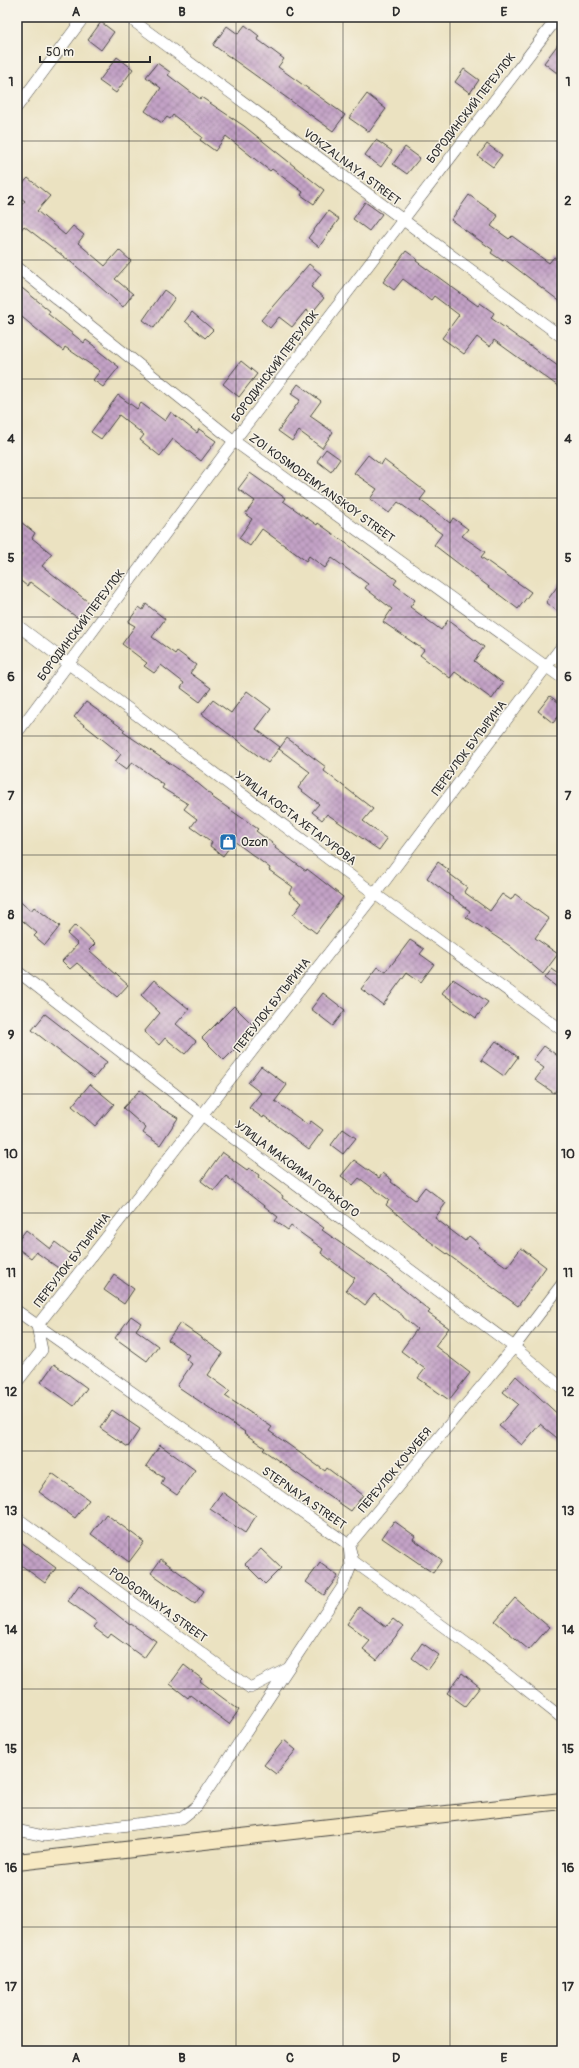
<svg xmlns="http://www.w3.org/2000/svg" width="579" height="2068" font-family="Pangolin,sans-serif">
	<style>
		.building { fill: url(#building-cross-hatch) }
		.lines { fill: none; stroke-linecap: round; stroke-linejoin: round }
		.street-casing { stroke: #484642; stroke-width: 12 }
		.secondary-casing { stroke: #484642; stroke-width: 18 }
		.street { stroke: #fff; stroke-width: 11 }
		.secondary { stroke: #f7e9c3; stroke-width: 16 }
		.grid { fill: none; stroke: #2b2b2b; stroke-width: 1; stroke-opacity: 0.55 }
		.labels { text-anchor: middle; stroke-width: 3; stroke-linejoin: round; paint-order: stroke }
		.street-label { font-size: 12px; fill: #2b2b2b; stroke: #f7f3e8 }
		.poi-label { font-size: 12px; fill: #2b2b2b; stroke: #f7f3e8; text-anchor: start }
		.neatline { fill: none; stroke: #2b2b2b; stroke-width: 1.5 }
		.grid-label { font-size: 13px; text-anchor: middle; font-weight: bold; fill: #2b2b2b }
	</style>
	<defs>
		<pattern id="building-cross-hatch" width="8" height="8" patternUnits="userSpaceOnUse"><rect width="8" height="8" fill="#c3a2c6"/><path d="M0 0l8 8M0 8l8-8" fill="none" stroke="#9f84a1"/></pattern>
	</defs>
	<rect width="100%" height="100%" fill="#f7f3e8"/>
	<filter id="ink" filterUnits="userSpaceOnUse"><feTurbulence type="fractalNoise" baseFrequency=".025" numOctaves="2"/><feDisplacementMap in="SourceGraphic" scale="8" xChannelSelector="R" yChannelSelector="G"/><feConvolveMatrix kernelMatrix="1 2 1 2 8 2 1 2 1" color-interpolation-filters="sRGB"/></filter>
	<filter id="wash" filterUnits="userSpaceOnUse"><feTurbulence type="fractalNoise" baseFrequency=".012" numOctaves="4" result="noise"/><feDisplacementMap in="SourceGraphic" scale="16" xChannelSelector="R" yChannelSelector="G"/><feGaussianBlur stdDeviation="0.9" result="paint"/><feColorMatrix in="noise" values="0 0 0 0 0 0 0 0 0 0 0 0 0 0 0 0 0 1.4 0 .05"/><feComposite in="paint" operator="in"/></filter>
	<g filter="url(#wash)">
		<rect width="100%" height="100%" fill="#ebe2c1"/>
		<g id="blocks">
			<path class="building" d="M101,22L114,32L101,50L88,40Z
				M245,25L259,36L257,39L284,59L278,67L345,115L333,131L213,45L227,26L238,34Z
				M562,39V66L557,73L544,63Z
				M117,57L133,69L116,93L99,81Z
				M157,63L170,72L168,75L200,99L201,97L244,126L324,190L314,204L301,195L303,192L272,169L270,171L226,136L215,151L200,140L202,137L173,115L170,119L167,117L162,123L145,111L161,88L146,77Z
				M464,69L479,80L470,93L455,82Z
				M367,94L386,109L369,132L349,118Z
				M376,140L392,151L381,167L365,155Z
				M487,144L502,155L493,167L478,156Z
				M405,147L420,158L407,174L393,164Z
				M28,178L50,196L37,211L65,235L73,226L84,235L78,243L105,266L119,250L131,261L115,279L133,294L123,307L76,266L24,226L17,235V210L25,201L17,195V190Z
				M469,195L498,216L491,226L509,239L512,236L549,263L554,257L562,262V303L504,259L503,261L491,253L493,250L451,220Z
				M365,202L382,214L369,231L353,219Z
				M328,211L339,219L319,247L308,238Z
				M406,251L417,259L416,261L478,306L480,303L494,313L491,318L562,369V389L494,340L490,347L477,337L464,354L442,338L459,315L434,296L431,300L403,279L394,290L383,282Z
				M309,264L321,274L311,287L324,298L311,314L306,310L292,327L279,317L270,328L261,320Z
				M17,284L50,311L48,314L84,343L86,340L97,348L96,349L119,367L103,387L93,380L100,371L65,347L63,351L17,313Z
				M164,290L175,298L154,328L143,320Z
				M192,312L213,330L205,338L185,321Z
				M241,361L257,374L239,397L223,384Z
				M298,384L321,401L310,416L333,432L322,448L299,431L292,441L278,431L300,400L291,394Z
				M118,395L137,409L141,403L165,421L171,412L197,433L199,429L216,441L201,461L173,439L160,456L140,440L144,435L119,415L101,439L91,432Z
				M326,449L340,459L331,472L317,461Z
				M368,455L381,465L384,460L426,492L420,500L450,523L453,518L468,529L462,536L485,552L481,557L531,592L518,609L434,545L442,534L398,502L389,513L370,499L377,489L354,473Z
				M250,473L285,498L283,501L317,525L318,523L397,580L394,584L415,600L410,607L441,630L448,620L484,647L474,661L503,683L492,699L455,672L450,678L420,655L424,650L383,622L392,609L365,588L368,584L332,558L325,568L309,556L306,561L262,529L250,546L239,538L252,519L245,514L255,501L238,489Z
				M17,519L35,533L32,538L52,554L42,566L91,604L79,619L30,582L27,586L17,578V562L22,555L17,551Z
				M562,580V604L557,611L546,602Z
				M146,604L165,619L152,637L175,654L177,651L196,665L190,673L211,688L200,702L181,688L184,683L161,665L154,673L144,666L147,663L122,644L135,626L128,622L139,607L143,610Z
				M247,691L271,709L256,729L280,747L268,763L202,714L213,700L231,713Z
				M550,696L562,705V712L553,723L538,711Z
				M86,702L125,730L123,732L190,777L213,796L212,797L258,829L256,831L276,846L275,848L306,871L307,869L343,897L316,933L293,915L302,903L289,893L293,887L269,870L270,868L234,841L223,856L210,846L212,842L191,827L197,819L184,809L188,804L162,788L164,785L132,762L126,770L115,762L121,754L74,717Z
				M287,738L326,767L324,771L373,809L363,821L387,839L379,850L327,814L322,820L312,812L319,804L298,788L310,772L279,749Z
				M438,862L449,870L447,872L467,887L464,892L490,911L502,894L511,900L515,894L549,919L535,938L558,954L543,974L510,946L466,917L470,911L427,878Z
				M17,899L31,911L34,907L60,926L45,945L34,936L37,933L17,916Z
				M75,925L95,944L89,950L128,985L117,997L77,963L70,969L62,961L78,944L67,934Z
				M410,940L424,949L420,954L434,964L421,982L407,972L383,1005L361,989L378,967L386,972Z
				M552,969L562,976V991L545,978Z
				M453,979L488,1002L476,1018L442,993Z
				M154,980L189,1009L176,1024L196,1041L185,1054L165,1038L159,1045L144,1032L160,1013L141,995Z
				M323,993L345,1010L333,1026L311,1009Z
				M234,1006L256,1028L224,1060L202,1038Z
				M45,1014L107,1062L94,1078L32,1030Z
				M496,1041L518,1057L504,1076L481,1060Z
				M544,1046L562,1059V1082L554,1093L535,1080L544,1068L533,1060Z
				M261,1066L287,1085L275,1101L308,1125L311,1121L323,1130L309,1149L264,1116L263,1118L249,1108L261,1093L248,1083Z
				M90,1084L114,1104L95,1126L72,1106Z
				M140,1090L161,1108L178,1118L160,1145L143,1133L146,1128L123,1108Z
				M343,1129L356,1138L343,1154L331,1145Z
				M222,1152L247,1170L249,1168L259,1175L258,1177L283,1196L282,1198L324,1228L322,1230L387,1276L430,1311L428,1313L449,1328L435,1346L470,1373L449,1400L418,1378L425,1369L401,1351L417,1329L403,1317V1316L374,1294L365,1305L346,1290L355,1278L321,1253L323,1249L291,1226L288,1230L275,1221L278,1217L226,1176L214,1191L201,1181Z
				M354,1160L379,1178L383,1173L392,1180L391,1182L415,1200L425,1187L446,1203L435,1218L465,1241L469,1236L480,1245L478,1247L507,1267L521,1248L546,1267L518,1306L428,1240L386,1205L389,1200L359,1178L353,1185L341,1176Z
				M26,1230L50,1249L55,1242L72,1255L61,1270L36,1252L31,1258L17,1248V1242Z
				M114,1275L134,1289L124,1304L104,1290Z
				M131,1316L141,1323L136,1330L158,1346L147,1361L115,1338Z
				M180,1323L223,1353L208,1375L230,1391L225,1396L272,1427L269,1431L289,1445L325,1471L327,1468L363,1495L351,1511L263,1450L265,1448L244,1433L245,1432L177,1386L192,1364L186,1359L189,1355L168,1340Z
				M54,1364L87,1388L74,1406L41,1382Z
				M516,1376L562,1418V1442L540,1424L522,1445L499,1426L518,1404L503,1392Z
				M112,1410L140,1429L128,1447L100,1428Z
				M160,1445L195,1470L177,1495L161,1484L164,1478L146,1466Z
				M52,1473L89,1500L75,1518L39,1492Z
				M222,1492L256,1516L245,1533L210,1509Z
				M106,1514L144,1542L129,1562L91,1534Z
				M394,1521L415,1536L413,1539L442,1560L433,1573L382,1538Z
				M17,1539L56,1568L45,1583L17,1562Z
				M261,1549L281,1568L265,1584L245,1564Z
				M161,1559L204,1591L195,1604L151,1573Z
				M320,1563L338,1576L324,1595L306,1582Z
				M79,1585L130,1625L131,1624L156,1641L144,1658L111,1634L108,1638L93,1627L97,1622L68,1601Z
				M515,1598L549,1627L529,1650L495,1621Z
				M359,1607L386,1627L393,1619L403,1627L377,1660L363,1649L370,1641L347,1624Z
				M422,1643L439,1655L428,1670L412,1658Z
				M184,1665L202,1679L200,1681L239,1710L229,1724L190,1695L188,1698L170,1684Z
				M462,1673L480,1687L465,1706L447,1693Z
				M284,1740L296,1750L276,1774L264,1765Z"/>
		</g>
	</g>
	<g filter="url(#ink)">
		<use href="#blocks" fill-opacity="0" stroke="#484642" stroke-width="1"/>
		<g class="lines">
			<g class="street-casing">
				<path id="street" d="M128,17L562,337
					M17,107L84,17
					M17,267L234,441L562,678
					M17,625L375,894L562,1030
					M17,733L234,441L558,17
					M17,971L202,1115L514,1347L562,1388
					M17,1311L349,1545L353,1561L484,1656L562,1718
					M17,1382L42,1350L37,1326L375,894L562,646
					M17,1518L250,1688L287,1669
					M17,1830L44,1836L182,1818L197,1806L343,1586L351,1566L349,1545L514,1347L562,1284"/>
			</g>
			<g class="secondary-casing">
				<path id="secondary" d="M17,1862L562,1801"/>
			</g>
			<use href="#street" class="street"/>
			<use href="#secondary" class="secondary"/>
		</g>
	</g>
	<path class="grid" d="M129,17V2051M236,17V2051M343,17V2051M450,17V2051M17,141H562M17,260H562M17,379H562M17,498H562M17,617H562M17,736H562M17,855H562M17,974H562M17,1094H562M17,1213H562M17,1332H562M17,1451H562M17,1570H562M17,1689H562M17,1808H562M17,1927H562"/>
	<defs>
		<g id="shop-square" transform="scale(0.9)"><rect x="-9" y="-9" width="18" height="18" rx="4" fill="#1f6fb2" stroke="#f7f3e8"/><path d="M-5-2.5h2.3a2.7 3.5 0 0 1 5.4 0H5L5.5 6h-11ZM-1.5-2.5h3a1.5 2.3 0 0 0-3 0Z" fill="#fff"/></g>
	</defs>
	<g fill-rule="evenodd">
		<use href="#shop-square" x="228" y="842"/>
	</g>
	<g class="labels">
		<g class="street-label">
			<text transform="translate(471 108) rotate(-52)" y="4">БОРОДИНСКИЙ ПЕРЕУЛОК</text>
			<text transform="translate(352 167) rotate(37)" y="4">VOKZALNAYA STREET</text>
			<text transform="translate(275 366) rotate(-53)" y="4">БОРОДИНСКИЙ ПЕРЕУЛОК</text>
			<text transform="translate(322 488) rotate(36)" y="4">ZOI KOSMODEMYANSKOY STREET</text>
			<text transform="translate(81 625) rotate(-53)" y="4">БОРОДИНСКИЙ ПЕРЕУЛОК</text>
			<text transform="translate(469 748) rotate(-53)" y="4">ПЕРЕУЛОК БУТЫРИНА</text>
			<text transform="translate(296 818) rotate(37)" y="4">УЛИЦА КОСТА ХЕТАГУРОВА</text>
			<text transform="translate(272 1005) rotate(-52)" y="4">ПЕРЕУЛОК БУТЫРИНА</text>
			<text transform="translate(297 1169) rotate(37)" y="4">УЛИЦА МАКСИМА ГОРЬКОГО</text>
			<text transform="translate(72 1260) rotate(-52)" y="4">ПЕРЕУЛОК БУТЫРИНА</text>
			<text transform="translate(395 1470) rotate(-50)" y="4">ПЕРЕУЛОК КОЧУБЕЯ</text>
			<text transform="translate(304 1498) rotate(35)" y="4">STEPNAYA STREET</text>
			<text transform="translate(158 1605) rotate(36)" y="4">PODGORNAYA STREET</text>
		</g>
		<g class="poi-label">
			<text x="241" y="846">Ozon</text>
		</g>
	</g>
	<rect width="579" height="2068" fill="none" stroke="#f7f3e8" stroke-width="44"/>
	<path d="M40 56v6h110v-6" fill="none" stroke="#2b2b2b" stroke-width="2"/>
	<text x="46" y="56" font-size="12" fill="#2b2b2b" stroke="#f7f3e8" stroke-width="3" paint-order="stroke">50 m</text>
	<rect x="22" y="22" width="535" height="2024" class="neatline"/>
	<g class="grid-label">
		<text x="76" y="16">A</text>
		<text x="182" y="16">B</text>
		<text x="290" y="16">C</text>
		<text x="396" y="16">D</text>
		<text x="504" y="16">E</text>
		<text x="11" y="86">1</text>
		<text x="568" y="86">1</text>
		<text x="11" y="205">2</text>
		<text x="568" y="205">2</text>
		<text x="11" y="324">3</text>
		<text x="568" y="324">3</text>
		<text x="11" y="443">4</text>
		<text x="568" y="443">4</text>
		<text x="11" y="562">5</text>
		<text x="568" y="562">5</text>
		<text x="11" y="681">6</text>
		<text x="568" y="681">6</text>
		<text x="11" y="800">7</text>
		<text x="568" y="800">7</text>
		<text x="11" y="919">8</text>
		<text x="568" y="919">8</text>
		<text x="11" y="1039">9</text>
		<text x="568" y="1039">9</text>
		<text x="11" y="1158">10</text>
		<text x="568" y="1158">10</text>
		<text x="11" y="1277">11</text>
		<text x="568" y="1277">11</text>
		<text x="11" y="1396">12</text>
		<text x="568" y="1396">12</text>
		<text x="11" y="1515">13</text>
		<text x="568" y="1515">13</text>
		<text x="11" y="1634">14</text>
		<text x="568" y="1634">14</text>
		<text x="11" y="1753">15</text>
		<text x="568" y="1753">15</text>
		<text x="11" y="1872">16</text>
		<text x="568" y="1872">16</text>
		<text x="11" y="1991">17</text>
		<text x="568" y="1991">17</text>
		<text x="76" y="2062">A</text>
		<text x="182" y="2062">B</text>
		<text x="290" y="2062">C</text>
		<text x="396" y="2062">D</text>
		<text x="504" y="2062">E</text>
	</g>
</svg>
